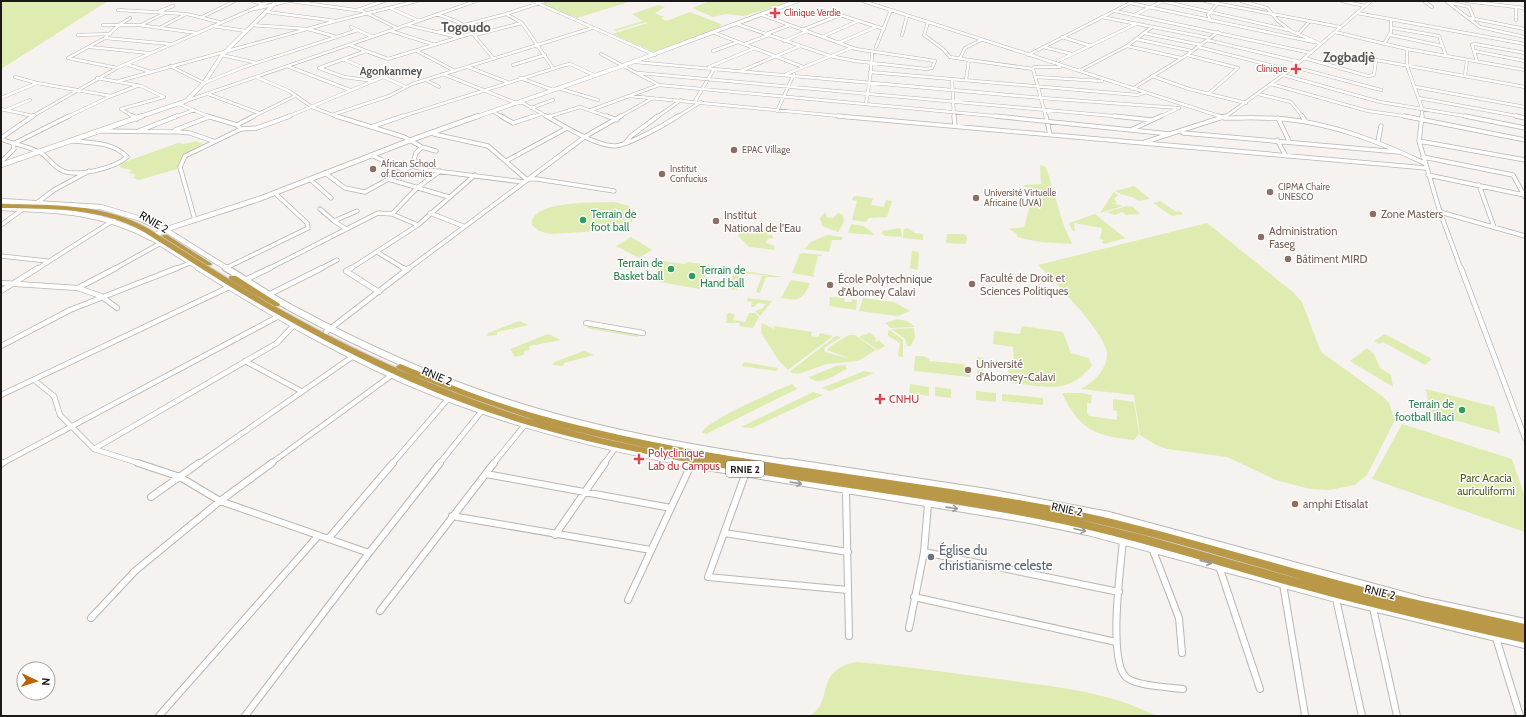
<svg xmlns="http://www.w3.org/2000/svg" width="1526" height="717" font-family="Cabin,sans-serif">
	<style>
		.green { fill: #deecb1 }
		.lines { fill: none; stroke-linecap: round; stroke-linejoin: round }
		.street-far3-casing { stroke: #b8b5b2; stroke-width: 3.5 }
		.street-far2-casing { stroke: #b8b5b2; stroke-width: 5 }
		.street-far1-casing { stroke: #b8b5b2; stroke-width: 6 }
		.street-casing { stroke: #b8b5b2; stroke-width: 8 }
		.secondary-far3-casing { stroke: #b8b5b2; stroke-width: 4.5 }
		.secondary-far2-casing { stroke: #b8b5b2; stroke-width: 6 }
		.secondary-far1-casing { stroke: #b8b5b2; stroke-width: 8 }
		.secondary-casing { stroke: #b8b5b2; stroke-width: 10 }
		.highway-casing { stroke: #d1d1d1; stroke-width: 2 }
		.street-far3 { stroke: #fff; stroke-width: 2.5 }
		.street-far2 { stroke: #fff; stroke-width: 3.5 }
		.street-far1 { stroke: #fff; stroke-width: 4.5 }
		.street { stroke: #fff; stroke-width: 6 }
		.secondary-far3 { stroke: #fff; stroke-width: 3.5 }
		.secondary-far2 { stroke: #fff; stroke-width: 4.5 }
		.secondary-far1 { stroke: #fff; stroke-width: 6 }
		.secondary { stroke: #fff; stroke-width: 8 }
		.highway { fill: #b99848; fill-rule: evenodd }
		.oneway { stroke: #989898 }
		.health-dot { fill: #e0444e; stroke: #fff; stroke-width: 1.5 }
		.education-dot { fill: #8d6e63; stroke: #fff; stroke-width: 1.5 }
		.leisure-dot { fill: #2e9e5b; stroke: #fff; stroke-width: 1.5 }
		.worship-dot { fill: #6b7280; stroke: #fff; stroke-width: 1.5 }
		.labels { text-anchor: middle; stroke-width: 3; stroke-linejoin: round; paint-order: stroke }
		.far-health-label { font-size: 9px; fill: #be3a42; stroke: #fff; text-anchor: start }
		.far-education-label { font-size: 9px; fill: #785e54; stroke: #fff; text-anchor: start }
		.shield { fill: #fff; stroke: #5f5f5e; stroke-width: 1 }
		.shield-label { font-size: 10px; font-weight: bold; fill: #1b1a19 }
		.far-quarter-label { font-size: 11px; font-weight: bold; fill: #585553; stroke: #fff }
		.leisure-label { font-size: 11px; fill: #27864d; stroke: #fff; text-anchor: start }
		.education-label { font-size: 11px; fill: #785e54; stroke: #fff; text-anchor: start }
		.street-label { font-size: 11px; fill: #1b1a19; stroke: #fff }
		.health-label { font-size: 11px; fill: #be3a42; stroke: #fff; text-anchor: start }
		.park-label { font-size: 11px; fill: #525e1d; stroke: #fff }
		.far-district-label { font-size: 13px; font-weight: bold; fill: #585553; stroke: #fff }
		.near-worship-label { font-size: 13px; fill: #5b616d; stroke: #fff; text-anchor: start }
	</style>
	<rect width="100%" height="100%" fill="#f6f2ef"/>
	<path class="green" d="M1,1H108L1,69Z
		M551,1H632L577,18L540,4Z
		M710,1H780L786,3L744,16L726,14L713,17L692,8Z
		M658,5L665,7L655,13L664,17L661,18L666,21L690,12L721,24L720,27L654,52L612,34L648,23L644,21L646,22L616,31L613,30L643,21L632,14Z
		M196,141L203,144L183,156L177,169L139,180L133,178L136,175L129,173L132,170L121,168L119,164L178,143L185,144Z
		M1040,165L1046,167L1064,226L1072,244L1040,242L1021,238L1018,237L1016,233L1008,229L1024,227L1029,209L1027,203L1031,199L1032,192L1028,188L1023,187L1024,185L1041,184Z
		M1134,186L1150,199L1139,201C1131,195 1122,196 1115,191Z
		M1114,192L1118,195L1114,199L1117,203H1111L1123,206L1100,213Z
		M854,196L873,198L871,205L884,207L886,200L892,201L887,217L869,218L866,222L852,220L857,201L852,200Z
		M1160,201L1176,212L1180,211L1183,214L1172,216L1153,203Z
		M614,202L629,206L635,211L632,222L614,230L551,234L539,231L532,225C529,200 597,203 614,202Z
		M1126,206L1133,207L1140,214L1126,215L1122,212L1115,215L1107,212Z
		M825,212L827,217L833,218L838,213L843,215L844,222L838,232L822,226L820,218Z
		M1095,214L1125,238L1105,244L1102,243L1103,240L1100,239L1102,228L1074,223L1075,231L1072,230L1069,223Z
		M1207,223L1294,293L1302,302L1321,352L1382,396L1389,403L1395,420L1367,475L1355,485L1329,490L1310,489L1276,480L1227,457L1167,449L1156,445L1140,435L1134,395L1081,389C1094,382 1107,369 1107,354C1107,334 1053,280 1038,265Z
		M851,224L864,226L875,235L848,233Z
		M747,227L761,228L767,231V235H772L773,238L767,239L766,243L774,246L775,250L749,247L738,236L741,229Z
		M899,228L901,229L902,237L885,236L882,234L883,231Z
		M907,228L915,233L923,234V240L903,238L904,229Z
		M947,234H964L967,237L966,244L946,243Z
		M827,235L842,237V240H832L829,252L804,249L811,242Z
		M631,237L652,250L639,258L616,246Z
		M912,251L919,252L918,270L910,268Z
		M804,253L822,255V256H818L813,275L816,277L792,273L800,254Z
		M661,261L685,264L687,262L710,265L700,289L654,281L658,273L656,271Z
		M738,270L783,277H766L760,293L756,292L762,276H769L737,272Z
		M742,273L751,274H743L737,290L728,289L733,275L741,276Z
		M791,280L810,283C803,300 799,301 781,298Z
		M830,297L845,298L844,302H852V299L857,300L856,310L829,306Z
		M748,298L772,301L760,316L755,311L763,308L765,304L758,303L754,307H751L752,302L747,301Z
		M863,298L894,302L910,311L898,316L859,311Z
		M729,313L735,314L733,320L745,322L749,313H755L759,317L753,328L739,326L740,323H726L727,314Z
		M897,319L907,321L915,327L891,328L885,323Z
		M519,321L529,325L497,332V335L487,336L488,333Z
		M762,323L774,329V326L812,332L811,336L818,337L820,333L833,336L788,370L779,361L761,333Z
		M588,325L639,333L638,337L591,329L588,328Z
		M1022,326L1063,332L1071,353L1088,358L1092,365C1068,396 1045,386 1010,383L1007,361H1014L1013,347L993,344L994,331L1020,334Z
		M914,328L915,337L911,346H907L905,339L891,329Z
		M890,330L903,340V357L898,356L900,343L888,336V331Z
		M870,333L877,339L875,340L876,342L879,340L885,346L878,350L859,337Z
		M548,334L561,340L529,346L530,350L524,351V355L515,357L510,349Z
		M1385,334L1432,359L1425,365L1383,342L1380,344L1374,341Z
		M849,335H855L876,350L858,361L827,364L798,374L789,372L836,336L841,337L824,348L825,352L851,359L827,350L832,345Z
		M1367,348L1374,354L1380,368L1391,375L1393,387L1350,361Z
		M584,351L594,355L564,363L563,366L553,365L554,362Z
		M915,356H923L929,359V361L963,364L971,370L970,377L914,371Z
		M977,357L984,358L983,381L977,380Z
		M744,362L778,368L777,371L742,366Z
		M845,365L847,369C835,374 820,388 809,377L836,366Z
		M864,371L874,373L830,391L822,388Z
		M792,384L797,389L706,434L702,433C703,422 778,390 792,384Z
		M910,384L929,387V396L909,393Z
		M935,387L951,389V398L935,396Z
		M1426,389L1495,407L1500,433L1430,413Z
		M976,391L996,393V402L976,400Z
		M813,392L823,395L752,428L741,427Z
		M1062,393H1082L1092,395L1091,403H1087V413L1089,416L1117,420V411L1113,410V399L1134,402L1139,434L1134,440C1096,436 1079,430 1062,393Z
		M1002,394L1043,398V405L1002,401Z
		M1402,424L1512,459L1525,497V532L1372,479Z
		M856,662C904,666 951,673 998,679C1056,687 1104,690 1157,716H810C835,700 813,671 856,662Z"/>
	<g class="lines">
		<g class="street-far3-casing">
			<path id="street-far3" d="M253,1L261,4
				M291,1L362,11L397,28
				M533,1L655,55
				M863,1L1222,117
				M1162,1L1288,30
				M1205,1L1340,27
				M1241,1L1267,8L1278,21L1291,31L1321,44
				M1342,1L1365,6
				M1424,1L1432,7
				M1446,1L1480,27L1525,37
				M1466,1L1516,7V20
				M1448,2L1469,7L1474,19
				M1130,3L1314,42
				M1516,7L1525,8
				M390,8L419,21
				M255,9L289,1
				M118,10L187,14L219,22
				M357,10L384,1
				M160,11L173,6
				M1115,11L1311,53
				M267,12L336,21
				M1357,13L1525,44
				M437,14L458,22L468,28L494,59
				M506,14L522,23L553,68
				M1134,15L1163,1
				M202,17L235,1
				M1102,17L1209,38
				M1470,18L1525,29
				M1211,21L1208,15L1217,4
				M928,22L924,35L943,49L950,57L969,60
				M737,24L830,56L855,61L926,69L932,68L935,61L856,49L762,15
				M103,25H139L197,33
				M141,25L165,13
				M252,25L308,29L337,37
				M407,25L458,37
				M212,26L246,31
				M161,27L186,14
				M351,27L373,37
				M1393,28L1439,36L1446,56
				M802,30L840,15L884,29
				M391,31L435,45
				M438,32L506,14L545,1
				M1335,32L1407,49L1525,70
				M715,33L803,67
				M1144,33L1201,45
				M766,34L790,25
				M1298,34L1309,22
				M78,35L110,34
				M475,35L522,23
				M902,35L907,16
				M1391,35L1442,46
				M822,37L858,21
				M1062,37L1091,46
				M105,38L171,44
				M1136,39L1192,51
				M1207,40L1300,62
				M784,41L807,31
				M838,43L876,27
				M745,44L769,35
				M1384,44L1391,32V19
				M350,45L388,59L473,33
				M1127,46L1181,58
				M90,47L149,53
				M876,47L891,10
				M1043,47L1072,54
				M1198,47L1290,70
				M1407,49V66L1422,108V117
				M366,51L319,68L344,77L374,81
				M417,51L455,71
				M713,51L738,42
				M1474,51L1525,61
				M601,54L659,85L1005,117
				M222,55L257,63
				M1028,55L1132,2
				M1187,55L1238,68L1208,94
				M960,58L965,48L981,40
				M1304,58L1368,76L1374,75L1376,60L1525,87
				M343,59L406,87
				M1058,61L1136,24
				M1477,61L1472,45L1475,44L1525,53
				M635,62L1042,98L1179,108
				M126,64L151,72
				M513,65L545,55
				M170,66L204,83L244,67L358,30
				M287,66L350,90
				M468,67L507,82
				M709,67L755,48
				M1294,67L1381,90
				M117,68L68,58L105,38L119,25L130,18
				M741,71L800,46
				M1079,71L1127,46L1152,27
				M870,72L1137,95L1144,93
				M639,73L1124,117
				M443,74L516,103H523L548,117
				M784,75L851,48
				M1283,75L1380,102L1470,117
				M1152,76L1189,89L1246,103
				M1465,76L1467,60
				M15,77L37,83L111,96
				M256,77L289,91L312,107L338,117
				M1036,77L1102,81
				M97,78L141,86L164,97
				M520,78L553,90
				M952,79L954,117
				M426,80L439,87
				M966,80L969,60L1033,69
				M119,81L336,21L417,1
				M1271,84L1368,111L1411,117
				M1416,87L1525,107
				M561,89L598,100
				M1132,89L1187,55L1218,32
				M208,94L259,113
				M1258,94L1291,102L1303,117
				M629,96L849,117
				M1,98L37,83
				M1419,98L1522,117
				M186,101L476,1
				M695,101L714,69
				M179,104L210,117
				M866,104L871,71L872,52
				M531,108L553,100
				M1,109L33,116
				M121,109L164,97
				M121,109L134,117
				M6,110L30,100
				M591,110L659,85
				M777,111L794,74
				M495,113L503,117
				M332,115L389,96L412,84L592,28
				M31,117L117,68L271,1
				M67,117L111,96L137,86
				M175,117L194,110
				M252,117L295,96
				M287,117L383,77
				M400,117L565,65L570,64L594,75
				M531,117L542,114
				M548,117L580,107L609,117
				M619,117L653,98
				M657,117L681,100
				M677,117L701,102
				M1046,117L1033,69L1034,67H1060
				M1159,117L1177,109
				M1225,117L1294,67L1371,1"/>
		</g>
		<g class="street-far2-casing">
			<path id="street-far2" d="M133,116L137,119
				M207,116L237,125L241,129
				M501,116L513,123L534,116
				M546,116C564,126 594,145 614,146C627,146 666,124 678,116
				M607,116L617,120
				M838,116L1426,168
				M954,116L955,126
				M995,116L1170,134
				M1046,116L1050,135
				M1114,116L1152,120
				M1219,116L1224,118C1244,118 1265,117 1285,119C1334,124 1380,142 1424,163
				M1302,116L1306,122
				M1404,116L1525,140
				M1422,116L1419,141L1440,212L1461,269
				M1465,116L1525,128
				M1516,116L1525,118
				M548,117L550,116
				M1278,118L1289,141
				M237,125L254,116
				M371,127L403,116
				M1133,129L1161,116
				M175,130L209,117
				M102,131L180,132L190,133L213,141
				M139,131L177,116
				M1183,133L1398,152
				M434,134L488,146L526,179H537L614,191
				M1,138L33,116
				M1,139C13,144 27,146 39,152C48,156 53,167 63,171C78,177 115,168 127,157C113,142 92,143 73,141
				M1277,140L1286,156
				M1419,141L1525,160
				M626,142L631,136L658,116
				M1145,142L1226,116
				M1378,142L1381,126
				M13,144L69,116
				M422,147L436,151
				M371,155L404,170
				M1423,157L1513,175L1525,197
				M506,161L567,128
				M1,162L14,149L13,144
				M412,166L428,170L523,182
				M325,173L345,188L365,192L412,166L416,153L422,147L404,137L336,116
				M1428,175L1524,195
				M388,179L449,197
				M312,181L331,198
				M1479,185L1494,227
				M38,202L54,190L89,171
				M320,209L334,221
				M1440,212L1525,236
				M430,213L463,226
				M392,214L417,188L440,171
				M195,220L180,167L185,156L241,129L257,128L290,116
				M1,225L23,209
				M346,229L334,221L357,211
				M151,238L200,269
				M377,252L405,269
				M1,256L47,261
				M226,268L308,228L307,223L276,194
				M37,269L114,220
				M114,269L159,244
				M175,269L190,263
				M268,269L378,213L392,214L418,225
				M320,269L337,260
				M350,269L418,225L475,175
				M408,269L586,136L621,116"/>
		</g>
		<g class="street-far1-casing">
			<path id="street-far1" d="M198,268C273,315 350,360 432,393C514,426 600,447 687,464
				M351,268L346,271L379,292
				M403,268L407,270
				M1461,268L1525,438
				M245,280L270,268
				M1,283L78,288L101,296L117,308
				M78,288L116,268
				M1,291L38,268
				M270,294L322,268
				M586,323L643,333
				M326,332L409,268
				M1,346L70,310L177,268
				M245,361L301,391
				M34,380L54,396L60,415L94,449L141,464
				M1,395L229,287
				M94,449L277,343L294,325
				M1,464L279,316
				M198,464L352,357
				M270,464L392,375
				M392,464L448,399
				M439,464L481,412
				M493,464L524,426
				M604,464L614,450"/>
		</g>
		<g class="street-casing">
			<path id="street" d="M138,463L180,477L220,501L369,553
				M682,463L1030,520L1088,532L1336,599L1525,645
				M1,464L2,463
				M486,474L671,508
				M745,475L708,577L848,590
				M846,492L849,636
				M151,497L199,463
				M452,516L651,550
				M724,533L848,552
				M555,535L605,463
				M328,539L393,463
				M1123,540C1121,565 1107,662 1127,678C1137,686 1169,687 1183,689
				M1152,548L1179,618L1182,653
				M924,552L1119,592
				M1219,566L1260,689
				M1283,584L1305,715
				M914,597L1116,642
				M1336,599L1362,716
				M628,600L691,465
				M1373,608L1397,716
				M380,611L494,463
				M91,618L135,571L220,501L272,463
				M909,628L924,552L928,504
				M1496,638L1520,716
				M159,716L318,536
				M245,716L369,553L440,463"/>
		</g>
		<g class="secondary-far3-casing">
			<path id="secondary-far3" d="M139,117L186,101L204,83L222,55L277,1
				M476,117L622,66L797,1"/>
		</g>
		<g class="secondary-far2-casing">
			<path id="secondary-far2" d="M1,165L142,116
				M1,201L101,207L141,219L169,232L228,269
				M1,208C55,210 102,211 151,238L164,230L259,199L411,140L478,116"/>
		</g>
		<g class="secondary-far1-casing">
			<path id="secondary-far1" d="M226,268C248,281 269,296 291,308C358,344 428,377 500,400C596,432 696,449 796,464"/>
		</g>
		<g class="secondary-casing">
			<path id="secondary" d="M789,463L987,493L1109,516L1426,602L1525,623"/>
		</g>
		<g class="highway-casing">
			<path id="highway" d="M1,204C51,205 104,203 149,229C197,259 244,290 294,317C370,359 448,393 530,419L534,420L465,396L397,369L396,367L400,364L403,365C447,384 492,402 539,415C707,462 881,474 1052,506C1140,523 1225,550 1311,573C1382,593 1453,608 1525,624V643C1444,625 1364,606 1284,584C1209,563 1135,539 1058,523C882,486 701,476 528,425C432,396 342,352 256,302C218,280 181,255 144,232C101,207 50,209 1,208ZM551,425L600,438L660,451L594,436ZM1076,519C1153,535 1228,558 1303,580L1143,535Z
				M165,234L167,235L212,264L211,265H207L163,237L162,236Z
				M230,276H236L280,304L279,306H273L230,280L229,278Z"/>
		</g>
		<use href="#street-far3" class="street-far3"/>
		<use href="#street-far2" class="street-far2"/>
		<use href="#street-far1" class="street-far1"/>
		<use href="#street" class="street"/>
		<use href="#secondary-far3" class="secondary-far3"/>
		<use href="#secondary-far2" class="secondary-far2"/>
		<use href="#secondary-far1" class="secondary-far1"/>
		<use href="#secondary" class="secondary"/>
		<use href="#highway" class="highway"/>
	</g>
	<defs><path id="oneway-shaft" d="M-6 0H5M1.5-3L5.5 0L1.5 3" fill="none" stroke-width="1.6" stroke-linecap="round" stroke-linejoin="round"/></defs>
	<g class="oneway">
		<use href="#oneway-shaft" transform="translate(796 483) rotate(10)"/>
		<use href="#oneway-shaft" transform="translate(952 508) rotate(8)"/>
		<use href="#oneway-shaft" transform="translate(1080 530) rotate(12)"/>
		<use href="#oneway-shaft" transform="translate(1206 562) rotate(15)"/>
	</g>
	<g class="health-dot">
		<path d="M773 7h4v4h4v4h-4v4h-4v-4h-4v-4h4z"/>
		<path d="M1294 63h4v4h4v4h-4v4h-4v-4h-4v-4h4z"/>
		<path d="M878 393h4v4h4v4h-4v4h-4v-4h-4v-4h4z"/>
		<path d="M637 453h4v4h4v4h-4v4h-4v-4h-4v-4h4z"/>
	</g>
	<g class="education-dot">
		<circle cx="734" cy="150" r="4"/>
		<circle cx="373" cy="169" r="4"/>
		<circle cx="662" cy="174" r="4"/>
		<circle cx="1270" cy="192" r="4"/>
		<circle cx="976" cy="198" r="4"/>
		<circle cx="1373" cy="214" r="4"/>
		<circle cx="716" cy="221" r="4"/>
		<circle cx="1261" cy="237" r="4"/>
		<circle cx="1288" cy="259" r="4"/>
		<circle cx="972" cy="284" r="4"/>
		<circle cx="830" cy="285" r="4"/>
		<circle cx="968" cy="370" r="4"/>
		<circle cx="1295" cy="504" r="4"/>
	</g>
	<g class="leisure-dot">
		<circle cx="583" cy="220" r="4"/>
		<circle cx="671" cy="269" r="4"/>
		<circle cx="692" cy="276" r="4"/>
		<circle cx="1462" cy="410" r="4"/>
	</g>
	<circle class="worship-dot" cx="931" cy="557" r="4"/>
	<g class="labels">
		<g class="far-health-label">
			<text x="784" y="16">Clinique Verdie</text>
			<text x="1287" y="72" text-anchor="end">Clinique</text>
		</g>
		<g class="far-education-label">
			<text x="742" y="153">EPAC Village</text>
			<text x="381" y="167">African School<tspan x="381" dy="10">of Economics</tspan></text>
			<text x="670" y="172">Institut<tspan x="670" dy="10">Confucius</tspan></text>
			<text x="1278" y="190">CIPMA Chaire<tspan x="1278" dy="10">UNESCO</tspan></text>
			<text x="984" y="196">Université Virtuelle<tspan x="984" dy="10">Africaine (UVA)</tspan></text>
		</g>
		<rect class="shield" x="726" y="461" width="38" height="16" rx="3"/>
		<g class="shield-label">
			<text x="745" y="473">RNIE 2</text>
		</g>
		<g class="far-quarter-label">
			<text x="391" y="75">Agonkanmey</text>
		</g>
		<g class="leisure-label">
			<text x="591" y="218">Terrain de<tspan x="591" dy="13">foot ball</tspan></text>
			<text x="663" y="267" text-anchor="end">Terrain de<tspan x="663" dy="13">Basket ball</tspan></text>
			<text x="700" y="274">Terrain de<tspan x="700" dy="13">Hand ball</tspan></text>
			<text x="1454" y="408" text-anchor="end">Terrain de<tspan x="1454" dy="13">football Illaci</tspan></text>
		</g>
		<g class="education-label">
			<text x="1381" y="218">Zone Masters</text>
			<text x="724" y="219">Institut<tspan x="724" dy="13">National de l'Eau</tspan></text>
			<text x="1269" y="235">Administration<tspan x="1269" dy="13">Faseg</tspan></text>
			<text x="1296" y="263">Bâtiment MIRD</text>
			<text x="980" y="282">Faculté de Droit et<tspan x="980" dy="13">Sciences Politiques</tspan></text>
			<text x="838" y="283">École Polytechnique<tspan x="838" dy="13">d’Abomey Calavi</tspan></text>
			<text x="976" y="368">Université<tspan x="976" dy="13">d'Abomey-Calavi</tspan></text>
			<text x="1303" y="508">amphi Etisalat</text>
		</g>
		<g class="street-label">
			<text transform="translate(154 222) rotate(31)" y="4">RNIE 2</text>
			<text transform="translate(437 376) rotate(23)" y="4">RNIE 2</text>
			<text transform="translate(1067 509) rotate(12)" y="4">RNIE 2</text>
			<text transform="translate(1380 592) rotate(14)" y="4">RNIE 2</text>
		</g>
		<g class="health-label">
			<text x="889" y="403">CNHU</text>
			<text x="648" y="457">Polyclinique<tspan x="648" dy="13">Lab du Campus</tspan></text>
		</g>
		<g class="park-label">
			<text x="1486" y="482">Parc Acacia<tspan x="1486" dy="13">auriculiformi</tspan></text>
		</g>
		<g class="far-district-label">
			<text x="466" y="32">Togoudo</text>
			<text x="1349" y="62">Zogbadjè</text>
		</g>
		<g class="near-worship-label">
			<text x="939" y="555">Église du<tspan x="939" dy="15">christianisme celeste</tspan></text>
		</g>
	</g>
	<rect width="1526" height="717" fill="none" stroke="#1b1a19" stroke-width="4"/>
	<g transform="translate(36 681) rotate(94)"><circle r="19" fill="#ffffff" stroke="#a4a3a3"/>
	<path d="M0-3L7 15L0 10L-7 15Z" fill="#bb6106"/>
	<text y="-6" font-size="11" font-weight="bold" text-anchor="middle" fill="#1b1a19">N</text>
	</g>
</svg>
